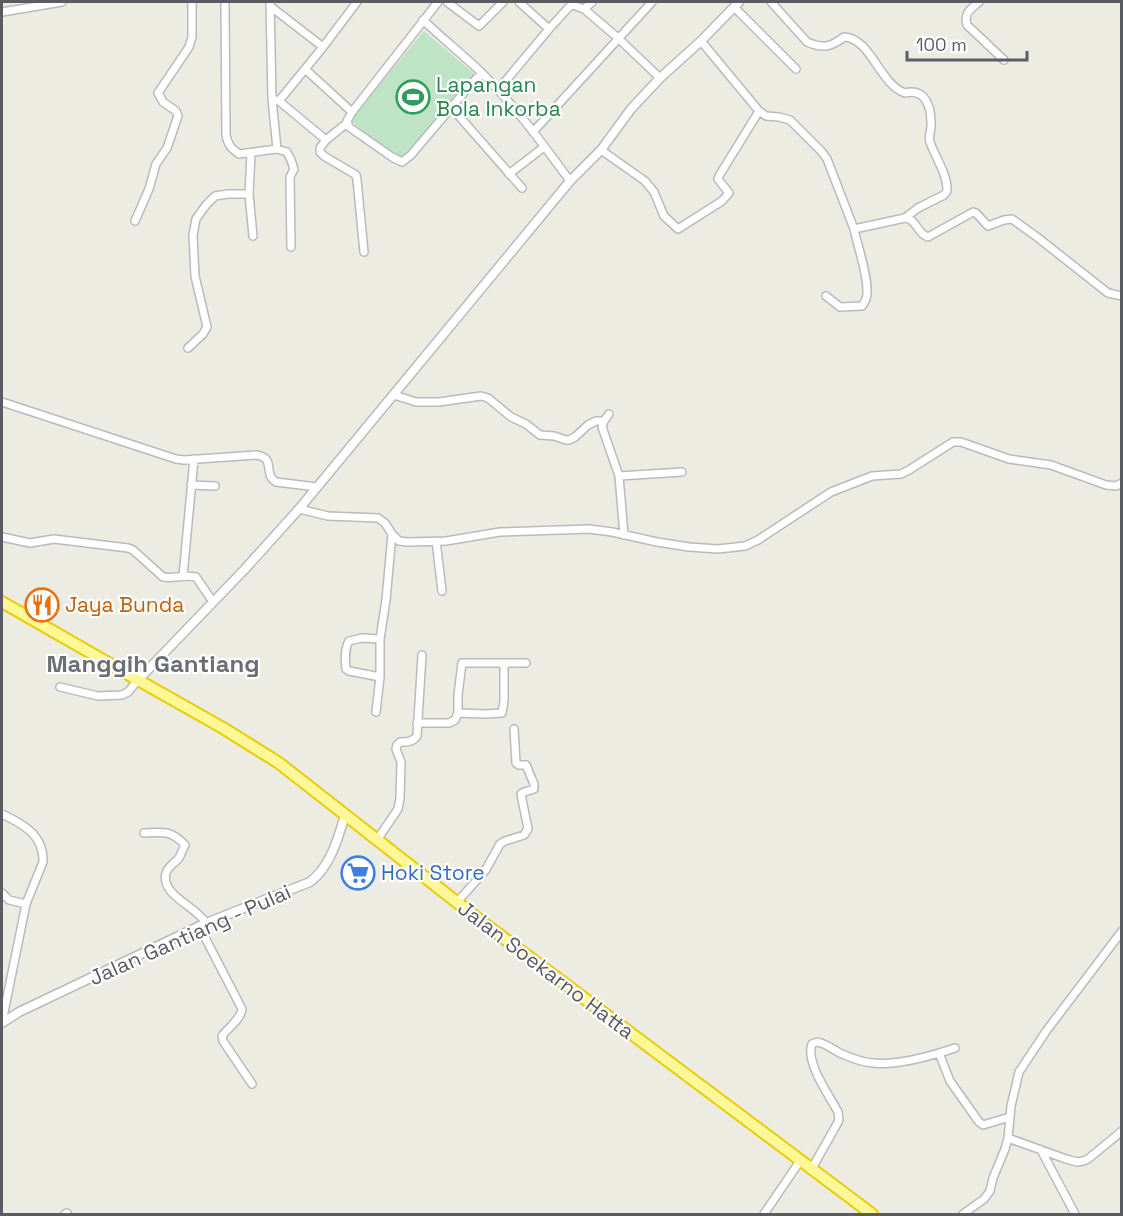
<svg xmlns="http://www.w3.org/2000/svg" width="1123" height="1216" font-family="'Space Grotesk',sans-serif">
	<style>
		.green { fill: #bee4c5 }
		.lines { fill: none; stroke-linecap: round; stroke-linejoin: round }
		.minor-casing { stroke: #b9bac0; stroke-width: 10 }
		.tertiary-casing { stroke: #b9bac0; stroke-width: 11 }
		.trunk-casing { stroke: #eacc04; stroke-width: 14 }
		.minor { stroke: #fff; stroke-width: 7 }
		.tertiary { stroke: #fff; stroke-width: 8 }
		.trunk { stroke: #fcf898; stroke-width: 10 }
		.labels { text-anchor: middle; stroke-width: 4.5; stroke-linejoin: round; paint-order: stroke }
		.leisure-label { font-size: 21px; fill: #27864d; stroke: #fff; text-anchor: start }
		.food-label { font-size: 21px; fill: #c56008; stroke: #fff; text-anchor: start }
		.shop-label { font-size: 21px; fill: #366cbe; stroke: #fff; text-anchor: start }
		.street-label { font-size: 21px; fill: #5a5c62; stroke: #fff }
		.quarter-label { font-size: 24px; font-weight: bold; fill: #6b6e74; stroke: #fff }
	</style>
	<rect width="100%" height="100%" fill="#edece2"/>
	<path class="green" d="M424,31L476,75L403,164L350,120Z"/>
	<g class="lines">
		<g class="minor-casing">
			<path id="minor" d="M225,2L226,135C228,145 231,148 239,154L277,149L287,152L291,160L294,169L290,177L291,247
				M270,2L272,99L277,149
				M438,2L352,112L347,121L349,127L392,157L402,162L411,155L472,83L482,73
				M447,2L479,26L503,2
				M519,2L549,29
				M771,2L807,42C823,49 831,47 844,37C871,38 880,85 905,93C925,88 931,106 931,123C932,129 928,135 930,142C935,157 948,175 947,191L944,195L918,208L905,218
				M979,2C970,10 964,12 967,25L1004,60
				M270,6L323,47
				M734,7L796,69
				M584,9L592,2
				M2,12L62,2
				M423,20C442,38 463,55 482,73C515,106 543,144 570,181
				M701,41L759,111L766,116L779,117L790,120L822,152L827,159L854,229L905,218C917,219 917,234 928,237L973,212L976,213L988,226L1004,220L1012,219L1037,237L1108,293L1122,296
				M305,69L352,112
				M498,90L549,29L570,6L573,5L584,9L618,38L660,78
				M275,100L279,101L326,140L347,123
				M279,101L323,47L357,2
				M451,107L522,188
				M533,132L652,2
				M326,140L320,148V152L324,156L356,175L357,180L364,252
				M601,150L645,181L654,192L664,216L678,229L722,201L729,193L718,179L719,176L759,111
				M251,153L249,194L253,236
				M509,174L544,147
				M135,221L149,189L156,164L167,148L178,116L176,111L163,102L158,93L189,47L192,37V2
				M826,296L840,307L862,306C865,302 867,299 867,293C868,275 858,248 854,229
				M188,348L203,334L207,327L195,276L193,235L196,219L206,205L215,196L228,194H249
				M394,395L416,402H439L481,396L488,398L511,417L526,424L540,435L554,436L566,440H569L575,437L588,425L596,421H604
				M2,402L176,459L184,460L256,455C277,458 262,473 276,482L317,487
				M609,414L604,421L602,427L619,476
				M191,485L215,486
				M299,509L328,516L378,518L385,523L392,534L399,541L408,542L446,541L500,532L589,529L612,532L657,542L689,547L718,549L745,546L758,540L831,492L872,476L901,474L909,470L953,442H961L1009,459L1051,465L1106,485L1116,486L1122,483
				M624,535L619,476L682,472
				M2,537L30,543L54,539L128,548L133,550L163,577C174,579 185,574 196,577L213,602
				M436,541L442,591
				M183,576L194,459
				M380,677L349,671L346,669C345,661 345,648 349,641L362,638L380,639
				M60,687L98,696L122,695L128,692L138,680
				M376,712L380,677V639L386,600L392,534
				M458,713L485,714L502,713L504,701V663
				M417,723H449L455,720L458,713V695L462,663H526
				M2,814C23,824 44,835 43,862L26,904L2,1022
				M144,833C163,832 171,830 185,845C183,849 181,854 179,858C175,863 168,866 166,873C160,895 196,906 206,923
				M377,840L398,809L400,798L401,762L396,749L397,745L400,742C407,742 413,742 417,736L422,655
				M2,893L9,900L26,904
				M457,902L485,871L500,844L505,841L524,835L528,829L521,794L524,792L534,789V784L526,765H519L516,763L514,729
				M199,926L242,1009C241,1019 228,1028 222,1036L223,1041L252,1084
				M939,1053L950,1081L979,1122L983,1125L1010,1117
				M1008,1138L1066,1159L1077,1162L1083,1161L1088,1159L1122,1131
				M1041,1150L1075,1214
				M811,1170L837,1124L839,1120L838,1112C829,1095 805,1062 812,1044C816,1042 817,1042 821,1043C828,1045 835,1051 842,1054C851,1058 862,1062 873,1063C898,1066 931,1056 955,1048
				M65,1214L67,1213
				M764,1214L800,1161
				M963,1214L984,1199L990,1191L993,1178L1005,1149L1008,1138L1011,1106L1019,1072L1047,1030L1122,931"/>
		</g>
		<g class="tertiary-casing">
			<path id="tertiary" d="M138,680L244,570L299,509L570,181L601,150L631,109L660,78L701,41L739,2
				M2,1023L19,1012L206,923L310,882C330,867 338,839 345,815"/>
		</g>
		<g class="trunk-casing">
			<path id="trunk" d="M2,602L138,680L223,728L279,763L477,918L872,1214"/>
		</g>
		<use href="#minor" class="minor"/>
		<use href="#tertiary" class="tertiary"/>
		<use href="#trunk" class="trunk"/>
	</g>
	<defs>
		<g id="stadium-ring" transform="scale(1.725)"><circle r="9.5" fill="#fff" stroke="#2e9e5b" stroke-width="1.5"/><path d="M0-5a6.5 5 0 1 0 0 10a6.5 5 0 1 0 0-10ZM-3.5-1.8h7v3.6h-7Z" fill="#2e9e5b"/></g>
		<g id="restaurant-ring" transform="scale(1.725)"><circle r="9.5" fill="#fff" stroke="#e8710a" stroke-width="1.5"/><path d="M-5-6h1v4h1v-4h1v4h1v-4h1v5L-1.5 .5V6h-2V.5L-5-1ZM5-6V6H3V1.5H1.5Q1.5-4 5-6Z" fill="#e8710a"/></g>
		<g id="supermarket-ring" transform="scale(1.725)"><circle r="9.5" fill="#fff" stroke="#3f7fe0" stroke-width="1.5"/><path d="M-6-5.5h2.5l.6 2H6L4.5 2H-2.5L-4.4-4H-6ZM-1.5 3.2a1.3 1.3 0 1 0 .1 0ZM3 3.2a1.3 1.3 0 1 0 .1 0Z" fill="#3f7fe0"/></g>
	</defs>
	<g fill-rule="evenodd">
		<use href="#stadium-ring" x="413" y="97"/>
		<use href="#restaurant-ring" x="42" y="605"/>
		<use href="#supermarket-ring" x="358" y="873"/>
	</g>
	<g class="labels">
		<g class="leisure-label">
			<text x="436" y="92">Lapangan<tspan x="436" dy="24">Bola Inkorba</tspan></text>
		</g>
		<g class="food-label">
			<text x="65" y="612">Jaya Bunda</text>
		</g>
		<g class="shop-label">
			<text x="381" y="880">Hoki Store</text>
		</g>
		<g class="street-label">
			<text transform="translate(190 935) rotate(-24)" y="7">Jalan Gantiang - Pulai</text>
			<text transform="translate(546 970) rotate(37)" y="7">Jalan Soekarno Hatta</text>
		</g>
		<g class="quarter-label">
			<text x="153" y="672">Manggih Gantiang</text>
		</g>
	</g>
	<rect width="1123" height="1216" fill="none" stroke="#5a5c62" stroke-width="6"/>
	<path d="M907 51v9h120v-9" fill="none" stroke="#5a5c62" stroke-width="3"/>
	<text x="916" y="51" font-size="18" fill="#5a5c62" stroke="#ffffff" stroke-width="4.5" paint-order="stroke">100 m</text>
</svg>
